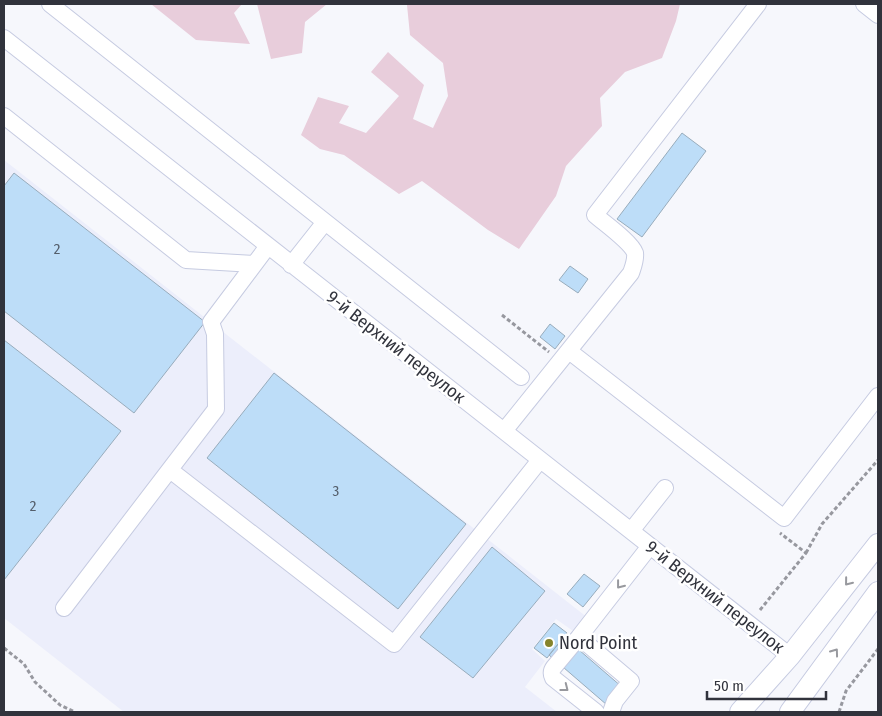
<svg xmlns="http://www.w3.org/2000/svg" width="882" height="716" font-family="'Fira Sans Condensed',sans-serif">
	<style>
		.built { fill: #eceefb }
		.green { fill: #e8cddb }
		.building { fill: #bdddf8; stroke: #98acbc }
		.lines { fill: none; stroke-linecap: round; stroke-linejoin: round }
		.minor-casing { stroke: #c6cbe1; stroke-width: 18 }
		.major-casing { stroke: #c6cbe1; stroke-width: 22 }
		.path { stroke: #97989f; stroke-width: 3; stroke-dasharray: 4 2.5; stroke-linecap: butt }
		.minor { stroke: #fff; stroke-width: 16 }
		.major { stroke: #fff; stroke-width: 20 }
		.oneway { stroke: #98999e }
		.poi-dot { fill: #85842d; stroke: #fff; stroke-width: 2 }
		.labels { text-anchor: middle; stroke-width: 5; stroke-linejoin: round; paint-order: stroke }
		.number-label { font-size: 15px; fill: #545e6b }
		.street-label { font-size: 18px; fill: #31333c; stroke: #fff }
		.poi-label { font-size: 18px; fill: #31333c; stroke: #fff; text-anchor: start }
	</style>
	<rect width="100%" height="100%" fill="#f6f7fc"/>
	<path class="built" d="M4,160L588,618L576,633L556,619L532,649L545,661L525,687L557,712H124L4,618Z"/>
	<path class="green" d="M151,4H242L234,13L250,44L196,40Z
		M257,4H327L305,22L302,53L271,59Z
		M408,4H680L676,21L662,58L625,72L600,98L602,126L566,166L556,196L519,249L488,230L422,181L399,194L344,155L320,149L301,135L318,97L349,106L339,123L366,133L399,96L371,72L388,52L424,85L413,119L433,128L448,96L443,63L410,35L407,5Z"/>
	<path class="building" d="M682,133L706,151L642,237L617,219Z
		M14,173L205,322L134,413L4,311V186Z
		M570,266L588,279L578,293L559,280Z
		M550,324L565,336L555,349L540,337Z
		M4,340L121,431L4,580Z
		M274,373L466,524L398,609L207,458Z
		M492,547L545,591L473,678L420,637Z
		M584,574L600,586L583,607L567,594Z
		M554,623L567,633L547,658L534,648Z
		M564,637L622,687L607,705L549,655Z"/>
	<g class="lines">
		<g class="minor-casing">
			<path id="minor" d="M50,4L521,377
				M864,4L878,15
				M4,38L790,656
				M4,116L186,260L254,264
				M291,265L325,222
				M569,351L784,518L878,396
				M504,431L631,273C633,267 636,260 635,253C631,242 604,223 595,215L758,4
				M170,470L394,644L540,460
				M631,531L665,488
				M64,608L216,409L215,334L211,322L268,246
				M579,637L554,667C551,671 551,674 553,678L596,712
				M611,712L615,701L631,681L579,637L650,546"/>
		</g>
		<g class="major-casing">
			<path id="major" d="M740,712L790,656L878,544
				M790,712L878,592"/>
		</g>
		<path class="path" d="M502,315L549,352
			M806,553L822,524L878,460
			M760,610L806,553L780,533
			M4,648L24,664L35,682L60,705L75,712
			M839,712L846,691L878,649"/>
		<use href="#minor" class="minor"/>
		<use href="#major" class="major"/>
	</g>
	<defs><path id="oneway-chevron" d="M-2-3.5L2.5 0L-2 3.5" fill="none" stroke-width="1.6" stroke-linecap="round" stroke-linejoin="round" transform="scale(1.25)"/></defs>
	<g class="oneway">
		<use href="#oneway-chevron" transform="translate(848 582) rotate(129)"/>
		<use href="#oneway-chevron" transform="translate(620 585) rotate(128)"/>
		<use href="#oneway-chevron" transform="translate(835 652) rotate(-54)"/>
		<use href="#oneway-chevron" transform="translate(565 688) rotate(38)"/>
	</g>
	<circle class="poi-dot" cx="549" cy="643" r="5"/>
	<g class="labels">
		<g class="number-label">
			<text x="57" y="254">2</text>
			<text x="336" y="496">3</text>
			<text x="33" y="511">2</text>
		</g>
		<g class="street-label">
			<text transform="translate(396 347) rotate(38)" y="6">9-й Верхний переулок</text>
			<text transform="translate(715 597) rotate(38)" y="6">9-й Верхний переулок</text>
		</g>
		<g class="poi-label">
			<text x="559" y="649">Nord Point</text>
		</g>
	</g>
	<rect width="882" height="716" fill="none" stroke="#31333c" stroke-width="10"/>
	<path d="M707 691v8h119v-8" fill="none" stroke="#31333c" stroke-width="2.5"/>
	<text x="714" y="691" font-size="15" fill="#31333c" stroke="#ffffff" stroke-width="4" paint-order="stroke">50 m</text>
</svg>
